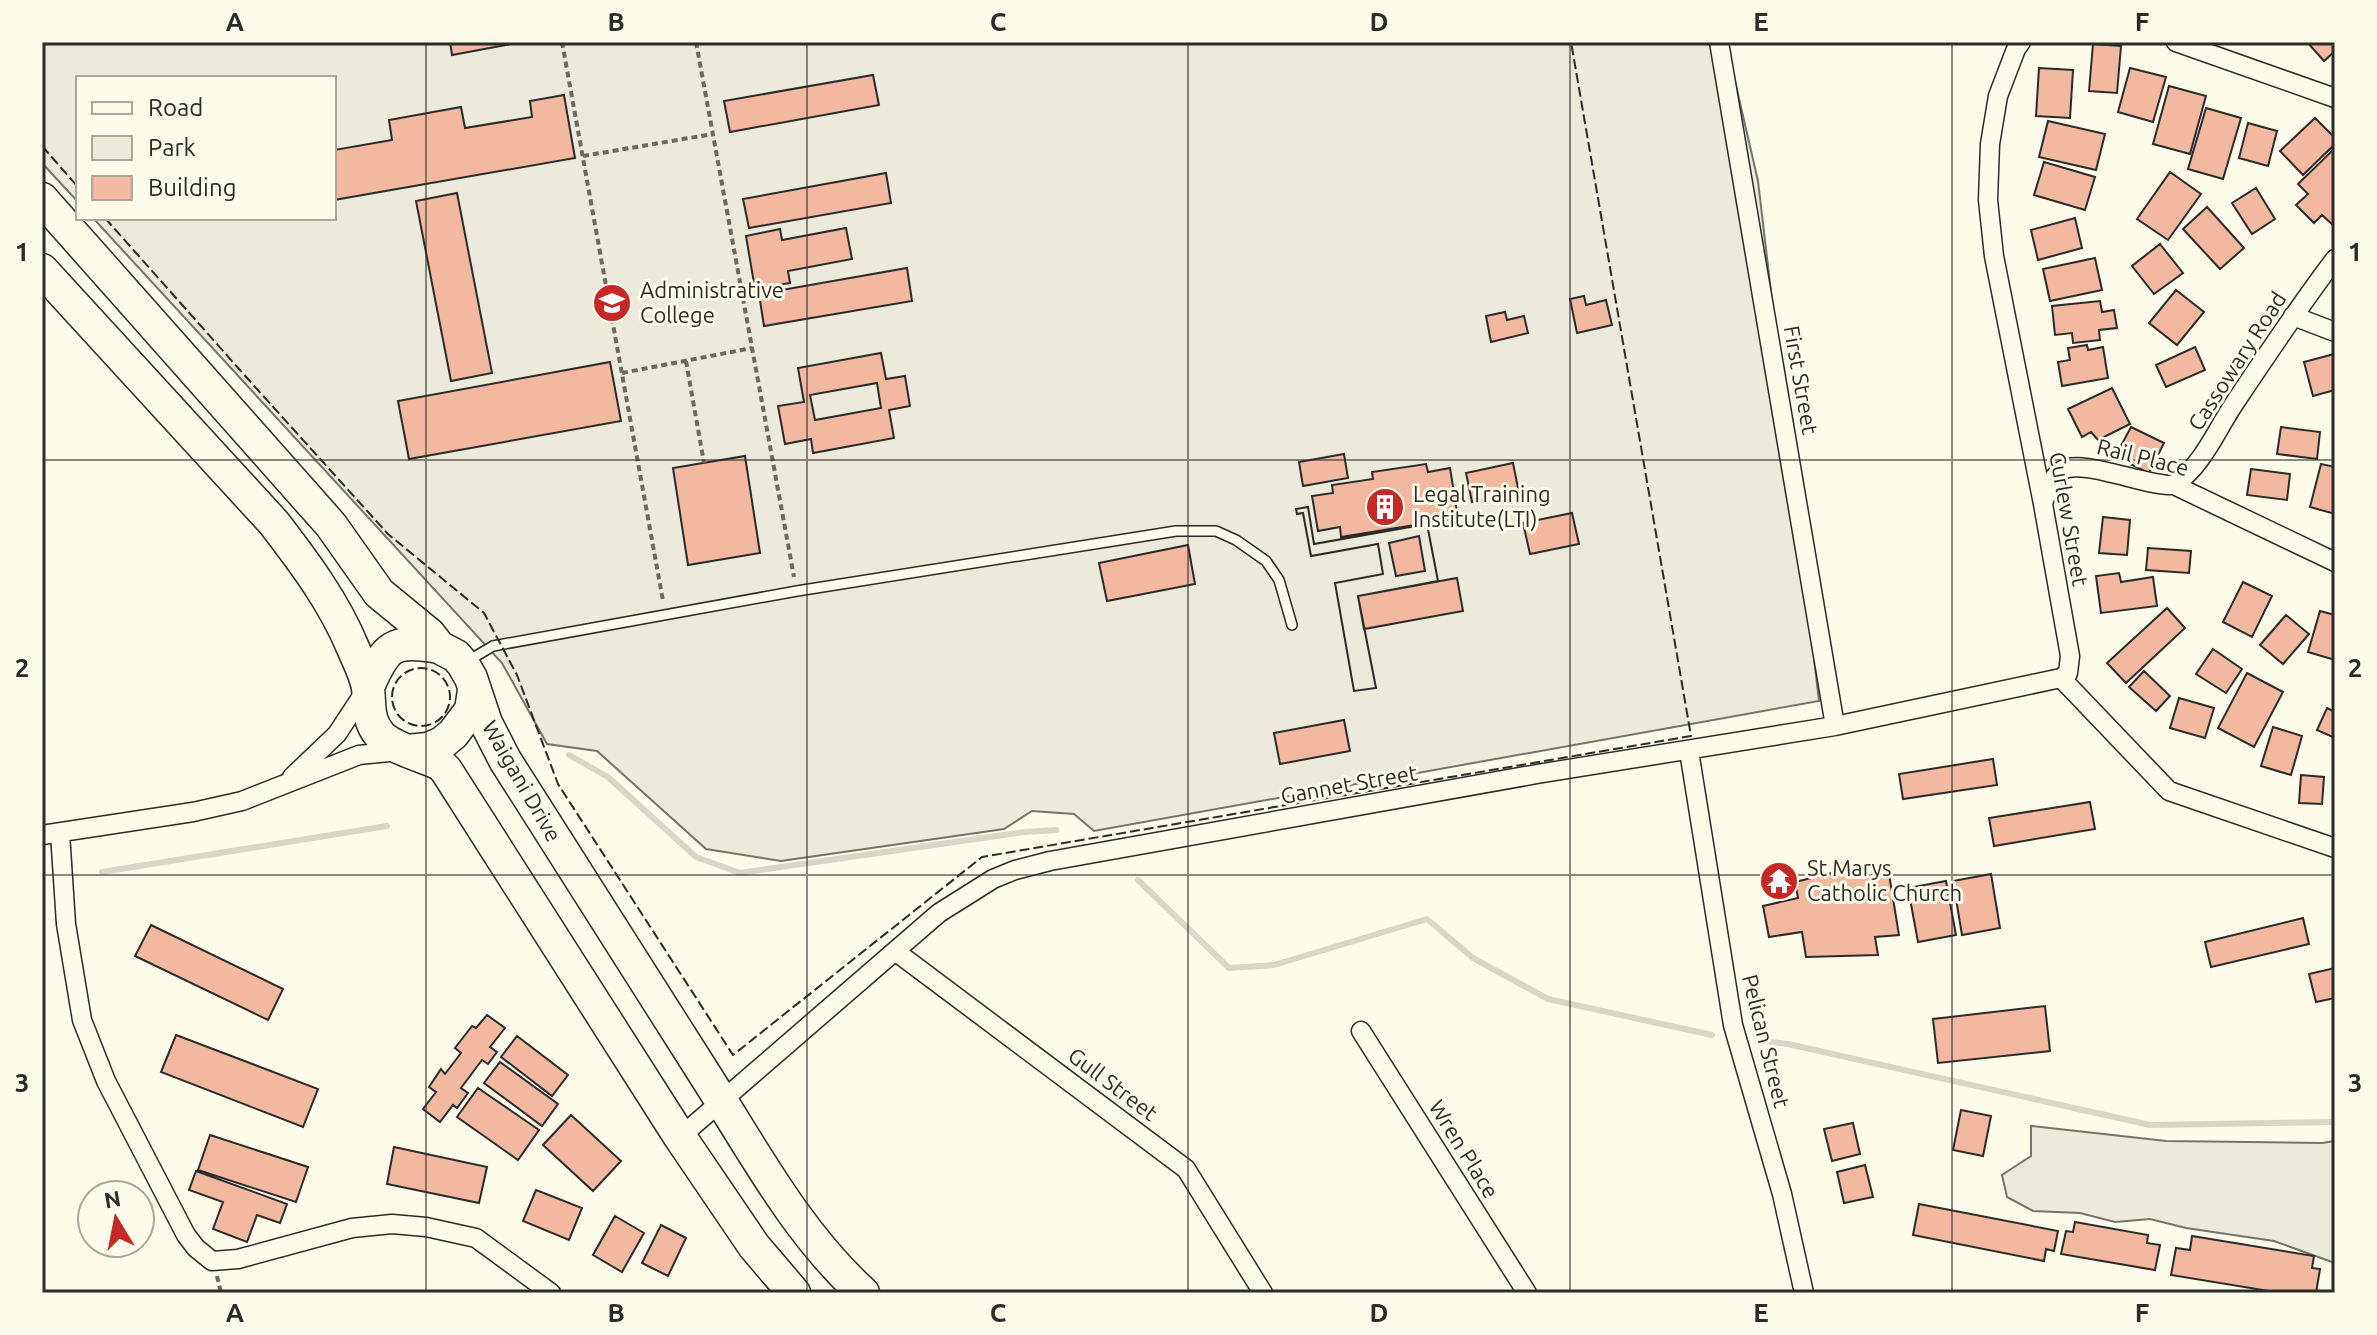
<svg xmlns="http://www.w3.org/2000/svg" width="2377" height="1335" font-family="Ubuntu,sans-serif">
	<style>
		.green { fill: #ecebdb; stroke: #74746e; stroke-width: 2 }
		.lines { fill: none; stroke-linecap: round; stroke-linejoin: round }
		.stream { stroke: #d8d7c9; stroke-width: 6 }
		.building { fill: #f2b8a0; stroke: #2b2b2b; stroke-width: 2; fill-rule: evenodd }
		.lane-casing { stroke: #2b2b2b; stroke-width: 12 }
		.street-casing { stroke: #2b2b2b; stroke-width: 21 }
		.highway-casing { stroke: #2b2b2b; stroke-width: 35 }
		.path { stroke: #6a6964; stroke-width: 4; stroke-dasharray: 6 4; stroke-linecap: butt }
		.lane { stroke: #fdfbea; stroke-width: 9 }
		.street { stroke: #fdfbea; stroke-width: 18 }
		.highway { stroke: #fdfbea; stroke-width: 32 }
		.fence { stroke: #2b2b2b; stroke-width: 2; stroke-dasharray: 10 4; stroke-linecap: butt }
		.grid { fill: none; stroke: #2b2b2b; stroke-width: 2; stroke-opacity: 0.55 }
		.labels { text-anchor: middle; stroke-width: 6; stroke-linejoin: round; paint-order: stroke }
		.poi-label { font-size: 22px; fill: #2b2b2b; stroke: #fdfbea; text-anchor: start }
		.street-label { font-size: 22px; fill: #2b2b2b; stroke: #fdfbea }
		.neatline { fill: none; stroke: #2b2b2b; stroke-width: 3 }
		.grid-label { font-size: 26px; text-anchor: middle; font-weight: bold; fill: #2b2b2b }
	</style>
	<rect width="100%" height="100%" fill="#fdfbea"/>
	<path class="green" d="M42,42H1726L1758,181L1819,701L1094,831L1074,814L1032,811L1004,829L781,861L706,849L597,751L547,744L502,663L93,218H334V78H78V202L42,163Z
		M2031,1126L2166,1141L2322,1143L2335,1141V1263L2274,1241L2186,1228L2150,1219L2115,1222L2080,1213L2033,1211L2007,1197L2002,1175L2031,1156Z"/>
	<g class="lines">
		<path class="stream" d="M569,755L608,777L696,857L740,873L1024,832L1056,830
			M102,872L387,826
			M1138,880L1229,968L1274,965L1427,919L1473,958L1548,999L1712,1035
			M1763,1041L1788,1044L2150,1125L2335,1122"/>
	</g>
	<path class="building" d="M450,42H511V44L452,55Z
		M2307,42H2335V51L2324,61Z
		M2093,44L2121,46L2117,93L2089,91Z
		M2039,68L2073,70L2070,118L2036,116Z
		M2130,68L2166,77L2153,122L2118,112Z
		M873,75L879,105L730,132L724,101Z
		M2169,86L2206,96L2190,154L2153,144Z
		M564,95L575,158L334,200V150L392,140L389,120L461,107L465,128L532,117L530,101Z
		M2206,108L2241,118L2223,179L2188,169Z
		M2315,118L2335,138V144L2303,175L2280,151Z
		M2048,121L2105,134L2096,170L2039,157Z
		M2248,123L2277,131L2268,166L2239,158Z
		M2335,148V227L2322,215L2314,223L2296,205L2308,194L2298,184Z
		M2044,162L2095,177L2085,210L2034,195Z
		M2170,172L2201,194L2168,240L2137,219Z
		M886,173L891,203L749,228L743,199Z
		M2256,188L2275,219L2252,234L2232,203Z
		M457,193L492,373L451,381L416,201Z
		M2207,207L2244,248L2220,269L2183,229Z
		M2075,218L2082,248L2038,260L2031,230Z
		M846,228L852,259L788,271L790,283L755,289L746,236L780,229L782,240Z
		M2160,244L2183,273L2154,294L2132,266Z
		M2095,258L2102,290L2050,301L2043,269Z
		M907,268L912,301L764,326L759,294Z
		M2176,290L2204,312L2177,345L2149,323Z
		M1584,296L1586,305L1606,300L1612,325L1577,333L1570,299Z
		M2100,301L2102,312L2114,310L2117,328L2099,330L2100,340L2073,343L2072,333L2055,335L2052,306Z
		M1505,312L1507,320L1524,316L1528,333L1491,342L1486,316Z
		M2087,345L2088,350L2103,347L2108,378L2062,386L2058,362L2070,360L2068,348Z
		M2195,347L2205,370L2166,387L2156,365Z
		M881,353L886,379L905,376L910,406L889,410L894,438L813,453L811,439L785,444L778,406L804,402L798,368ZM877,383L881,408L815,420L810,395Z
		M2334,354L2335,390L2313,396L2304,362Z
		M610,362L621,421L409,459L398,401Z
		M2112,388L2130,424L2098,440L2091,432L2082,437L2068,409Z
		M2131,427L2164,443L2149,473L2115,457Z
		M2281,427L2320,432L2317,459L2277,454Z
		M1344,454L1348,478L1303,486L1299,462Z
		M745,456L760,553L688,565L673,468Z
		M1513,463L1519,493L1472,502L1466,473Z
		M1426,464L1428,472L1450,468L1458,518L1341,537L1340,527L1318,531L1312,496L1333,493L1332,485L1373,479L1372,472Z
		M2321,464L2335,467V514L2310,507Z
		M2251,469L2290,474L2287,500L2247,495Z
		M1308,507L1314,544L1427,524L1438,581L1358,596L1376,688L1354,691L1335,583L1383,574L1378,544L1311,556L1303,513L1297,514L1296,509ZM1419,536L1425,571L1396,576L1389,543Z
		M1308,507L1314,544L1427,524L1438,581L1358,596L1376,688L1354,691L1335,583L1383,574L1378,544L1311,556L1303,513L1297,514L1296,509Z
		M1572,513L1579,544L1530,554L1523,523Z
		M2103,517L2130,520L2127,555L2099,553Z
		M1188,545L1195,584L1107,601L1099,563Z
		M2148,548L2191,551L2189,573L2146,570Z
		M2119,573L2121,582L2153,577L2157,606L2101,613L2096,576Z
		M1457,578L1463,611L1364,629L1358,596Z
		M2243,582L2272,596L2252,637L2223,622Z
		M2167,608L2185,628L2126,683L2107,663Z
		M2320,611L2335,615V660L2308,652Z
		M2286,615L2309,634L2283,664L2260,645Z
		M2213,649L2242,669L2226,693L2196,674Z
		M2144,671L2170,696L2156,711L2129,687Z
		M2247,673L2283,692L2254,747L2218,728Z
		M2179,698L2214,708L2205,738L2170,728Z
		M2327,708L2335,712V738L2317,730Z
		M1344,720L1350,751L1280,764L1274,733Z
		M2273,727L2302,736L2291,775L2261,766Z
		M1993,759L1997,785L1903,799L1899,774Z
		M2301,775L2324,777L2322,804L2299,803Z
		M2090,802L2095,829L1994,846L1989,818Z
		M1864,865L1866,878L1889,874L1899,935L1875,937L1878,955L1806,957L1802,932L1769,937L1763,906L1798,898L1795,882Z
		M1991,874L2000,928L1962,935L1953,881Z
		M1946,881L1956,935L1918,942L1908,888Z
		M2303,918L2309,944L2211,967L2205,942Z
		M151,925L283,989L268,1020L135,956Z
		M2335,968V998L2316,1002L2309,974Z
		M2045,1006L2050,1051L1938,1063L1933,1019Z
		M487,1015L505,1028L490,1047L497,1052L488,1064L482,1060L461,1088L468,1093L457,1108L453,1105L440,1122L423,1109L436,1092L429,1087L441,1069L445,1074L461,1053L455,1048L472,1026L476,1028Z
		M176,1035L318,1089L303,1127L161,1072Z
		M517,1036L568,1075L552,1096L501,1057Z
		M500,1062L558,1104L542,1126L484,1083Z
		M478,1088L539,1130L518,1160L457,1117Z
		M1961,1110L1991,1116L1983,1156L1953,1150Z
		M571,1115L621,1161L593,1191L543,1145Z
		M1853,1123L1860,1154L1832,1161L1824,1129Z
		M210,1135L308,1167L296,1202L198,1170Z
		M394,1147L487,1167L479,1203L387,1184Z
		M1865,1165L1873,1197L1844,1203L1837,1172Z
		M196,1171L287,1204L280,1223L257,1215L247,1242L213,1229L223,1202L189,1190Z
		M536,1190L582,1208L569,1240L523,1221Z
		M1919,1204L2058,1231L2054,1251L2046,1249L2044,1261L1913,1235Z
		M615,1216L644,1233L622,1272L593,1255Z
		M2075,1222L2148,1235L2147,1243L2160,1245L2155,1270L2061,1254L2066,1231L2073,1232Z
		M661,1225L686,1238L668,1276L642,1263Z
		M2192,1236L2314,1256L2312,1268L2320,1269L2316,1293H2281L2171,1275L2176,1248L2190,1250Z"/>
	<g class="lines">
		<g class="lane-casing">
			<path id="lane" d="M466,662L493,646L797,591L1176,531H1216L1236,540L1266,561L1279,580L1292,625"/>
		</g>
		<g class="street-casing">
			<path id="street" d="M1719,42L1835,726
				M2021,42L2016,49L1998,96L1990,144L1988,200L1994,256L2043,504L2070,656L2068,673L2061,678
				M2176,42L2335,98
				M2293,316L2335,332
				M2174,485C2204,464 2216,430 2236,401C2268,353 2300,305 2335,259
				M2043,504C2047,492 2050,479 2061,471C2080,457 2146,487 2174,485L2335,562
				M2061,678L2169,791L2335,848
				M1689,751L1733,1025L1782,1194L1804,1293
				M292,777L337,734L366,690
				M60,833L66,924L82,1020L106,1081L186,1235L196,1248L212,1261L238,1259L352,1228L392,1224L426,1227L476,1238L551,1293
				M42,835L193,812L242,801L359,755L399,751
				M895,951L1186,1169L1263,1293
				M1361,1031L1527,1293
				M680,1137L939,913L993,879L1015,870L1050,861L1537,774L1835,726L2061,678"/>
		</g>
		<g class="highway-casing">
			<path id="highway" d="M42,199L331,525L379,593L429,634L439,647L456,656L463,664L471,678L486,723L505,760C572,866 639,972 707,1078C754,1152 797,1233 863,1293
				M42,270L274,523C304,562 334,602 353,648C358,660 366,675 368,688C370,705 367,720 380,735C392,748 423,756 440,764L446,770L680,1137L754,1246L794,1293
				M368,687C386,645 393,639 439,647
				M407,751L428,749L442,743L453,734L471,710L474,690"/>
		</g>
		<path class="path" d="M562,42L663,601
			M696,42L794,577
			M583,156L713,134
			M686,361L704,463
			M622,373L752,348
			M217,1276L221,1293"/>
		<use href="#lane" class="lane"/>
		<use href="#street" class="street"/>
		<use href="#highway" class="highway"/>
		<path class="fence" d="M42,146L78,187
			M105,218L256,388L388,534L484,613L517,675L558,784L733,1055L982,857L1691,736L1571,42
			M392 697a29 29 0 1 1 58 0a29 29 0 1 1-58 0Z"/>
	</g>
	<path class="grid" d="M426,42V1293M807,42V1293M1188,42V1293M1570,42V1293M1952,42V1293M42,460H2335M42,875H2335"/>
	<defs>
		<g id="university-disc" transform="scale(2)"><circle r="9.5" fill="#c62828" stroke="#fdfbea"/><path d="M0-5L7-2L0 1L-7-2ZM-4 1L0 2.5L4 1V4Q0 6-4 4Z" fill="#fff"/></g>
		<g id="building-disc" transform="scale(2)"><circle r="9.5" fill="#c62828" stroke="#fdfbea"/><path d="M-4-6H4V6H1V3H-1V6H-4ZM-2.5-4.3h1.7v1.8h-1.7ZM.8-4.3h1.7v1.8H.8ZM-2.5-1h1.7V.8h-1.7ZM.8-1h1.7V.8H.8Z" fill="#fff"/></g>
		<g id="temple-disc" transform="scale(2)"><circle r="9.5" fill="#c62828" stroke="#fdfbea"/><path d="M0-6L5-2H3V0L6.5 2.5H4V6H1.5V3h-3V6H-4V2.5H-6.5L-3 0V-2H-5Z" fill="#fff"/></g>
	</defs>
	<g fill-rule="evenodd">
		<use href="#university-disc" x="612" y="303"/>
		<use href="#building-disc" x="1385" y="507"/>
		<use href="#temple-disc" x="1779" y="881"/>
	</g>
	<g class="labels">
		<g class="poi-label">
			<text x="640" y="298">Administrative<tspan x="640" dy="25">College</tspan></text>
			<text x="1413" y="502">Legal Training<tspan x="1413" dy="25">Institute(LTI)</tspan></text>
			<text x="1807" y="876">St Marys<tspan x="1807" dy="25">Catholic Church</tspan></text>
		</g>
		<g class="street-label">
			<text transform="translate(2237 361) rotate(-57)" y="8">Cassowary Road</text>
			<text transform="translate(1801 380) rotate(80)" y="8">First Street</text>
			<text transform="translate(2143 457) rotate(14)" y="8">Rail Place</text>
			<text transform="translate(2069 519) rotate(80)" y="8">Curlew Street</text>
			<text transform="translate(522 781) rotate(60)" y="8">Waigani Drive</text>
			<text transform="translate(1349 784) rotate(-10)" y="8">Gannet Street</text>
			<text transform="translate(1766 1041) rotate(76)" y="8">Pelican Street</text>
			<text transform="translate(1113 1084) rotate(37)" y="8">Gull Street</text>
			<text transform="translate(1464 1149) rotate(58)" y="8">Wren Place</text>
		</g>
	</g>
	<rect width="2377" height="1335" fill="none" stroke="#fdfbea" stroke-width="88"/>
	<rect x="76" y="76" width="260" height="144" fill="#fdfbea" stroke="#a9a89e" stroke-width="2"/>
	<rect x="92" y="102" width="40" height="12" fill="#fdfbea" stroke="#a9a89e" stroke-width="2"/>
	<text x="148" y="116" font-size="24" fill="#2b2b2b">Road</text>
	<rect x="92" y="136" width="40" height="24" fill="#ecebdb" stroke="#a9a89e" stroke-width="2"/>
	<text x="148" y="156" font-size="24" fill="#2b2b2b">Park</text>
	<rect x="92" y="176" width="40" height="24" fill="#f2b8a0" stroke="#a9a89e" stroke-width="2"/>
	<text x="148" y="196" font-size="24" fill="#2b2b2b">Building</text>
	<g transform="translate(116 1219) rotate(350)"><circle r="38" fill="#fdfbea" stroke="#a9a89e" stroke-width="2"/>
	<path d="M0-6L14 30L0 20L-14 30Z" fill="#c62828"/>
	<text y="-12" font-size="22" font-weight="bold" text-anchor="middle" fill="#2b2b2b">N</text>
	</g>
	<rect x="44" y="44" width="2289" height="1247" class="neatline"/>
	<g class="grid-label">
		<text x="235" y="31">A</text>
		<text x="616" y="31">B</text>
		<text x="998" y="31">C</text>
		<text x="1379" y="31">D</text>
		<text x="1761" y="31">E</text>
		<text x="2142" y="31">F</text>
		<text x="22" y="261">1</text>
		<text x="2355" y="261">1</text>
		<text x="22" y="677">2</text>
		<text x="2355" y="677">2</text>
		<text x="22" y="1092">3</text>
		<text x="2355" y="1092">3</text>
		<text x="235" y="1322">A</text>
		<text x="616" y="1322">B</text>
		<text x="998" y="1322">C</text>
		<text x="1379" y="1322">D</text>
		<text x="1761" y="1322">E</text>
		<text x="2142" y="1322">F</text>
	</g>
</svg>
